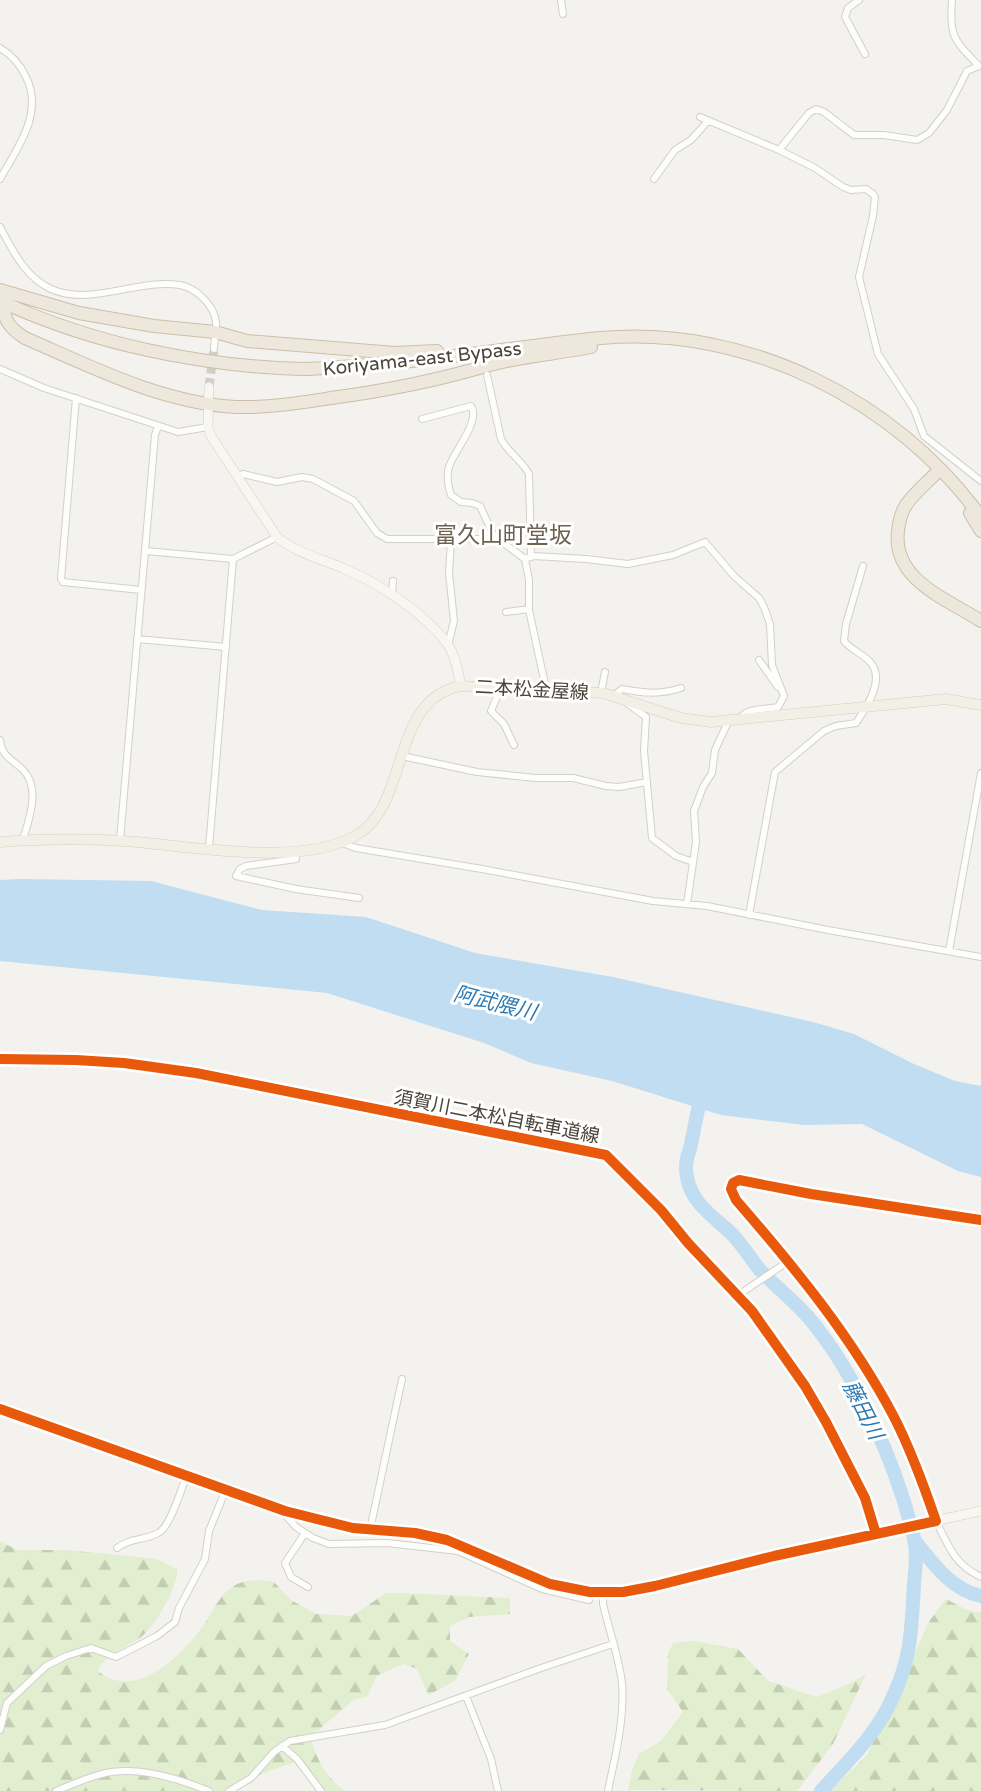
<svg xmlns="http://www.w3.org/2000/svg" width="981" height="1791" font-family="'Varela Round','Noto Sans JP',sans-serif">
	<style>
		.forest { fill: url(#forest-firs) }
		.water { fill: #c0ddf1 }
		.lines { fill: none; stroke-linecap: round; stroke-linejoin: round }
		.river { stroke: #c0ddf1; stroke-width: 14 }
		.secondary-tunnel { stroke: #d2cfca; stroke-width: 9; stroke-dasharray: 9 4.5; stroke-linecap: butt }
		.street-casing { stroke: #d2d0cb; stroke-width: 8 }
		.secondary-casing { stroke: #d3cfc5; stroke-width: 10 }
		.primary-casing { stroke: #d6cebb; stroke-width: 11 }
		.highway-casing { stroke: #ccbfa9; stroke-width: 14 }
		.street { stroke: #fdfdfc; stroke-width: 6 }
		.secondary { stroke: #f7f6f1; stroke-width: 9 }
		.primary { stroke: #f2efe6; stroke-width: 10 }
		.highway { stroke: #ede8db; stroke-width: 12 }
		.cycleway-casing { stroke: #fff; stroke-width: 15 }
		.cycleway { stroke: #e8590c; stroke-width: 10 }
		.labels { text-anchor: middle; stroke-width: 6; stroke-linejoin: round; paint-order: stroke }
		.street-label { font-size: 19px; fill: #4b4439; stroke: #fff }
		.water-label { font-size: 21px; font-style: italic; fill: #2e7ab2; stroke: #fff }
		.quarter-label { font-size: 23px; fill: #6e6250; stroke: #fff }
	</style>
	<defs>
		<pattern id="forest-firs" width="22" height="20" patternUnits="userSpaceOnUse" patternTransform="scale(1.75)"><rect width="22" height="20" fill="#e1eecf"/><path d="M5 1l3.5 6h-7zM16 11l3.5 6h-7z" fill="#c3cdb2"/></pattern>
	</defs>
	<rect width="100%" height="100%" fill="#f4f2ee"/>
	<path class="forest" d="M0,1541L17,1550H64L129,1556L157,1559L177,1569C179,1585 155,1627 141,1637C126,1648 105,1654 98,1671C133,1700 174,1662 197,1634C209,1620 217,1597 232,1587C243,1579 262,1579 274,1582L291,1600L316,1614L352,1616L386,1593H401L510,1598V1614L469,1617L450,1626V1641L469,1654L455,1681L428,1695L417,1669L403,1664L377,1676L367,1697L355,1699L310,1737C316,1758 326,1778 345,1791H319L298,1761L261,1774L236,1791H0Z
		M946,1599L965,1609L981,1613V1791H830L867,1755L930,1620Z
		M695,1641L738,1649L768,1681L817,1697L849,1684L866,1674L833,1744L797,1791L628,1790L632,1770L639,1754L661,1741L683,1712L667,1689L668,1653L673,1643Z"/>
	<path class="water" d="M20,879L151,881L262,910L366,917L475,953L613,977L813,1022L854,1034L914,1064L955,1081L981,1086V1177L958,1171L862,1124L804,1125L721,1115L612,1081L531,1063L484,1043L327,993L0,961V880Z"/>
	<g class="lines">
		<path class="river" d="M702,1090L690,1149C682,1167 687,1188 699,1203C708,1214 720,1223 730,1232C742,1244 750,1258 760,1270C776,1287 794,1301 809,1318C857,1375 897,1466 914,1538C918,1553 915,1570 914,1585C911,1631 912,1656 892,1699C876,1735 847,1762 821,1791
			M914,1540C933,1563 950,1589 981,1596"/>
		<path class="secondary-tunnel" d="M209,387L214,349"/>
		<g class="street-casing">
			<path id="street" d="M561,0L563,14
				M859,0L848,8L845,17L865,54
				M0,48C12,55 20,64 26,77C44,113 18,147 0,179
				M700,117L779,150L815,168L843,187L851,190L866,189L873,194L875,197L873,216L859,277L878,354L914,409L924,436L981,481
				M779,150L809,113L816,109L824,112L854,135H884L917,140L929,133L947,110L967,71L979,66C954,40 949,37 952,0
				M654,179L675,150L691,140L708,121
				M0,227C13,251 25,277 51,289C92,307 138,278 180,285C196,288 214,305 216,322C217,330 214,340 214,349
				M0,369L44,388L178,432L208,427
				M487,375L501,439C508,453 522,460 529,474L531,557
				M76,398L61,579L63,582L141,590
				M422,419L471,406C481,421 454,451 449,467C446,477 448,486 451,495L461,502L472,503L480,506L494,536L525,559
				M237,476L243,474L277,482L302,477L313,479L354,501L377,533L387,539H489L494,536
				M146,551L233,559L277,537
				M392,596L393,581
				M506,612L529,609
				M137,639L226,647
				M448,645L454,621L449,573L451,540
				M759,660L778,687
				M501,687L491,711L504,724L514,745
				M546,689L529,610V580L525,559L533,556L586,559L628,564L673,555L705,542L734,576L759,598L764,607L770,624L772,665L784,696L778,707C765,710 747,707 740,719
				M601,693L605,672
				M613,696L622,689C643,693 660,695 681,688
				M627,703L646,717L644,751L652,838L676,856L693,862
				M0,740C2,757 12,759 23,770C41,788 29,819 23,840
				M402,756L477,772L536,778H573L606,786L619,787L647,782
				M120,840L155,435L158,426
				M342,843L356,848L482,869L653,901L707,906L828,930L981,957
				M209,848L233,559
				M295,851L296,859L246,866L240,869L236,876L296,889L359,898
				M687,904L696,842L694,811L703,787L712,773L715,750L729,720
				M749,915L775,772L824,731L836,726L856,723C866,708 886,679 870,662C863,654 851,650 844,641L846,624L863,566
				M949,951L981,773
				M737,1296L787,1262
				M285,1511L287,1517L296,1527L313,1538L329,1544L387,1543L458,1551L542,1589L589,1600
				M936,1521C949,1547 954,1564 981,1577
				M370,1530L402,1379
				M305,1533L285,1563L291,1577L308,1587
				M117,1548C132,1537 143,1541 158,1533C170,1528 181,1489 187,1475
				M603,1593V1604C609,1630 619,1657 622,1683C625,1720 615,1756 608,1791
				M466,1696L491,1759L498,1791
				M0,1730L7,1703L46,1666L66,1656L91,1648L116,1657L157,1636L175,1622L179,1608L205,1559L209,1531L226,1489
				M282,1746L297,1759L321,1791
				M56,1791C71,1785 86,1778 102,1774C136,1765 177,1778 209,1791
				M229,1791L251,1778L274,1752L290,1741L385,1725L541,1668L613,1644"/>
		</g>
		<g class="secondary-casing">
			<path id="secondary" d="M209,387L208,427L211,436L277,537C296,553 322,559 345,569C380,584 426,614 448,645C456,656 458,673 461,686
				M0,1409L285,1511L353,1528L415,1533L447,1540L550,1584L590,1592H623L655,1586L774,1556L981,1511"/>
		</g>
		<g class="primary-casing">
			<path id="primary" d="M0,842C41,839 82,838 123,841C188,845 297,868 355,836C411,806 389,699 461,686L603,693L681,718L711,722L946,699L981,705"/>
		</g>
		<g class="highway-casing">
			<path id="highway" d="M0,290L79,313L154,326L215,332L247,341L395,353L437,351
				M0,301C93,344 199,366 302,369C319,369 337,367 355,366C437,361 519,346 601,338C747,325 896,400 981,517
				M5,303C2,320 11,329 25,338C92,367 162,403 236,407C268,408 299,403 331,398C384,391 435,381 486,366C520,356 557,354 591,347
				M940,469C929,481 915,492 906,505C901,513 899,521 898,531C892,580 947,599 981,621
				M970,513L981,531"/>
		</g>
		<use href="#street" class="street"/>
		<use href="#secondary" class="secondary"/>
		<use href="#primary" class="primary"/>
		<use href="#highway" class="highway"/>
		<g class="cycleway-casing">
			<path id="cycleway" d="M0,1059L76,1060L124,1063L196,1073L606,1155L661,1210L688,1243L752,1311L805,1386L826,1422L865,1498L876,1534
				M0,1409L285,1511L353,1528L415,1533L447,1540L550,1584L590,1592H623L655,1586L774,1556L936,1521C924,1486 911,1450 894,1417C852,1337 795,1268 736,1200L731,1189L733,1183L739,1180L811,1194L981,1220"/>
		</g>
		<use href="#cycleway" class="cycleway"/>
	</g>
	<g class="labels">
		<g class="street-label">
			<text transform="translate(422 358) rotate(-6)" y="7">Koriyama-east Bypass</text>
			<text transform="translate(532 689) rotate(3)" y="7">二本松金屋線</text>
			<text transform="translate(497 1116) rotate(11)" y="7">須賀川二本松自転車道線</text>
		</g>
		<g class="water-label">
			<text transform="translate(495 1003) rotate(14)" y="7">阿武隈川</text>
			<text transform="translate(863 1410) rotate(63)" y="7">藤田川</text>
		</g>
		<g class="quarter-label">
			<text x="503" y="543">富久山町堂坂</text>
		</g>
	</g>
</svg>
